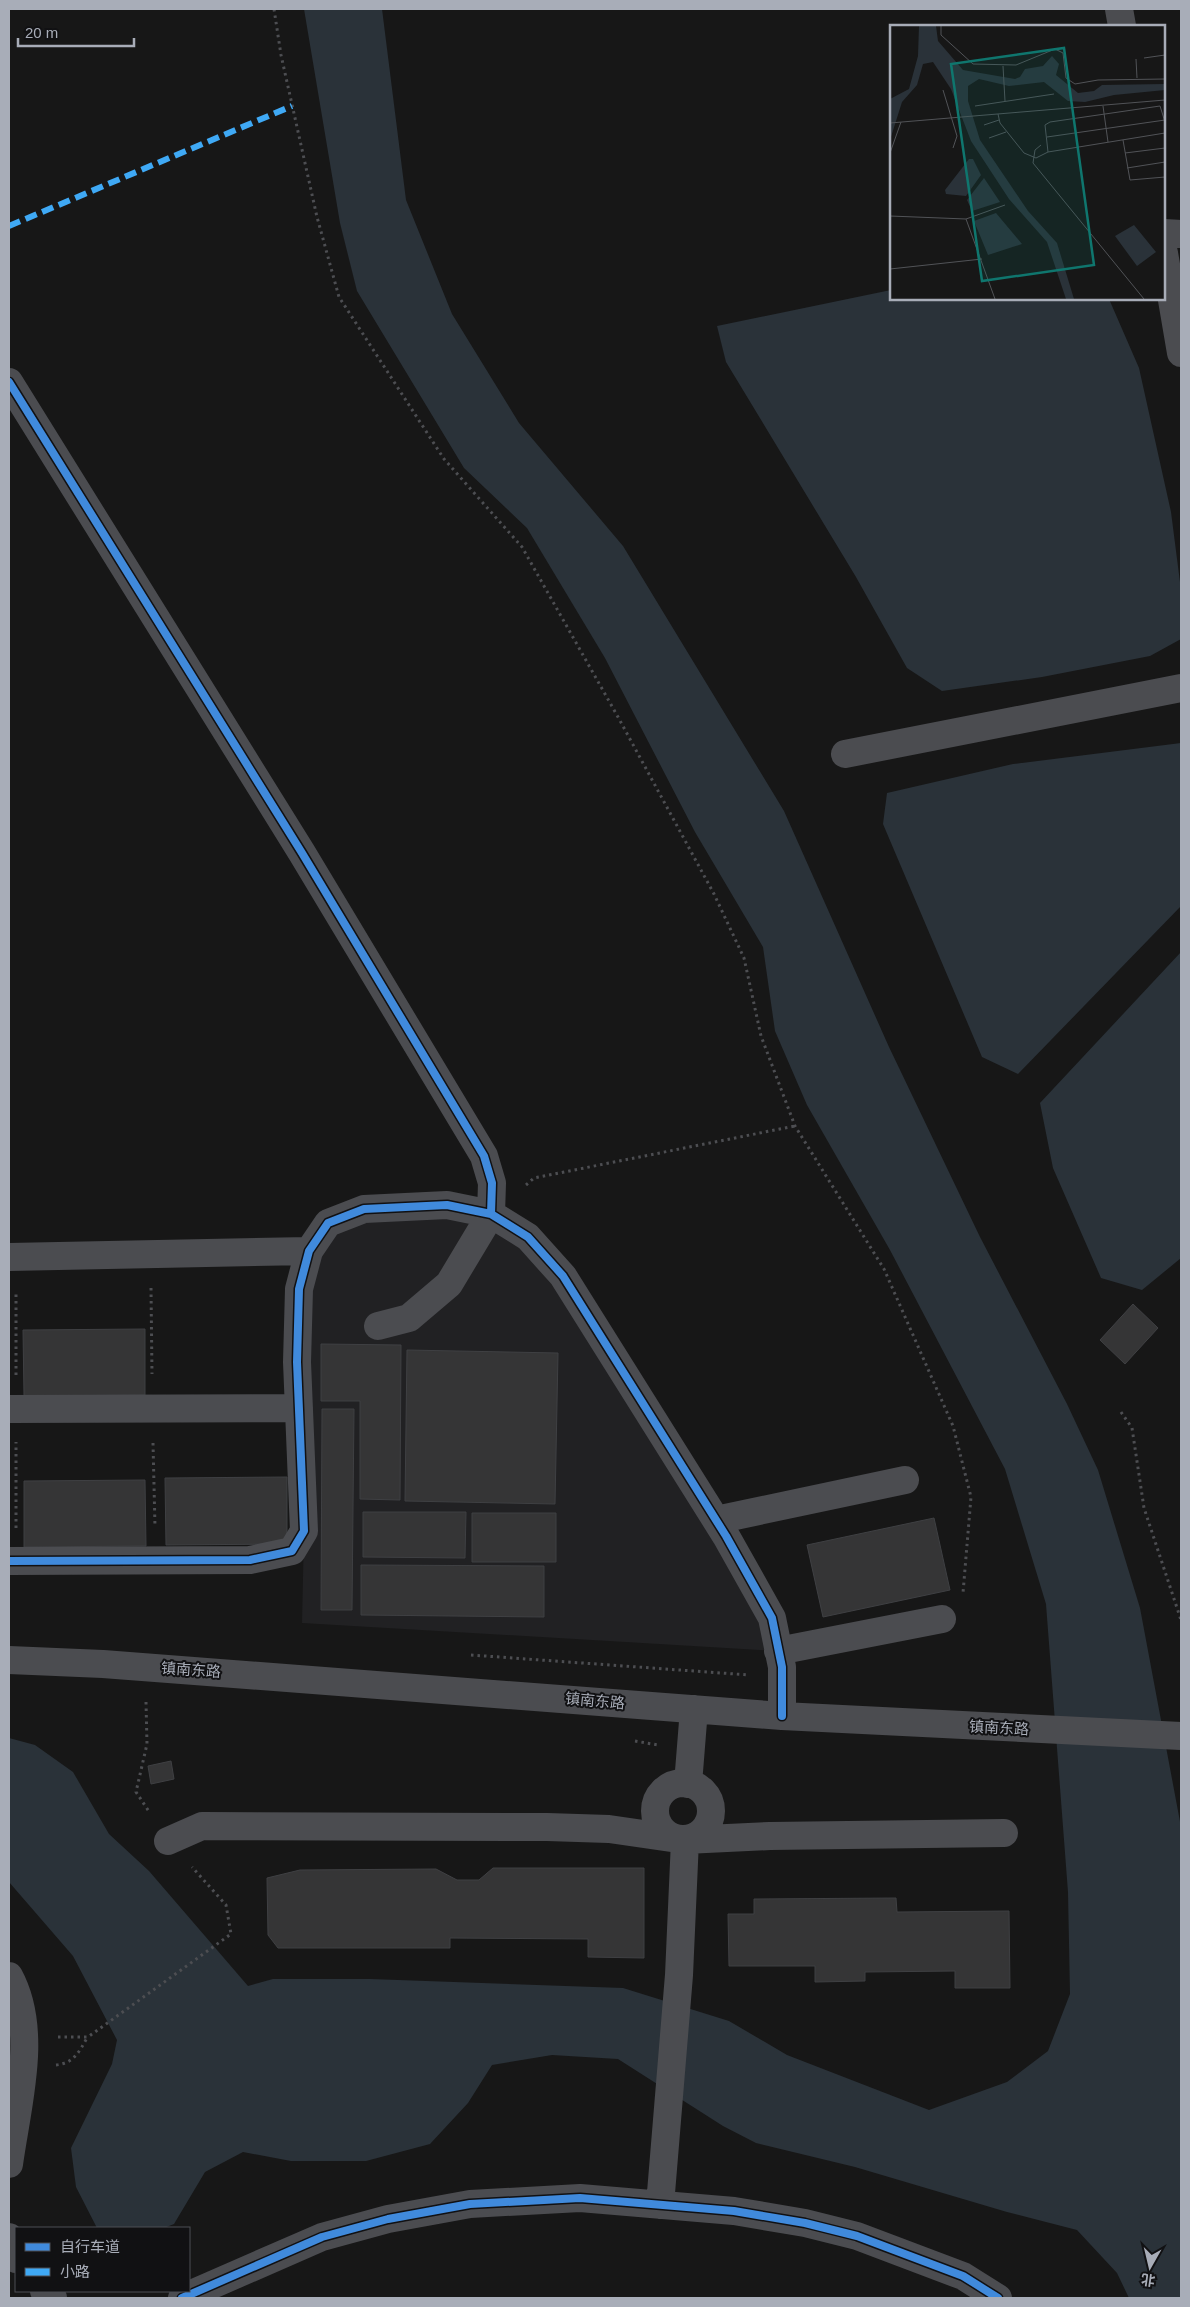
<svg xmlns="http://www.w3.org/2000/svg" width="1190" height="2307" font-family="Arial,'Noto Sans SC',sans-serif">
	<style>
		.built { fill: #212123 }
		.water { fill: #2a3239 }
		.building { fill: #353536; stroke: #3f4043 }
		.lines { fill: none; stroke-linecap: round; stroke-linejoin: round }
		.path { stroke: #4d4e52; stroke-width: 3; stroke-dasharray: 2.5 4; stroke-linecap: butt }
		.minor { stroke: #4b4c50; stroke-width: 28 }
		.quiet { stroke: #3fa9f5; stroke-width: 6; stroke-dasharray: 12 6; stroke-linecap: butt }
		.cycleway-casing { stroke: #111113; stroke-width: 11 }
		.cycleway { stroke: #408adc; stroke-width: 8 }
		.labels { text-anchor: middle; stroke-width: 4; stroke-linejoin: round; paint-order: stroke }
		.street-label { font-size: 15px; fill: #a8adb8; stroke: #111113 }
		.inset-road { fill: none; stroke: #515357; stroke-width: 1 }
		.view { fill: #0f766e; fill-opacity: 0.15; stroke: #0f766e; stroke-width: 2.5 }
		.inset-edge { fill: none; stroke: #a8adb8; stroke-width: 2.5 }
	</style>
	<rect width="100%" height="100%" fill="#171717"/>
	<path class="built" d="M491,1214L563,1276L778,1651L302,1623L304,1531L299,1289L328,1223Z"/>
	<path class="water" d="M304,9H382L406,200L452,314L519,423L623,546L784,811L889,1047L980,1237L1067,1404L1098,1470L1140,1608L1181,1827V2298H1129L1117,2273L1077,2230L1007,2212L855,2167L756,2143L723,2126L618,2059L552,2055L492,2065L468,2103L430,2144L366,2161H291L243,2152L205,2172L174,2224L164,2228H97L76,2187L71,2148L112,2064L117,2040L73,1956L9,1882V1738L35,1745L73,1772L109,1834L149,1871L248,1986L273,1979H370L623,1988L729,2021L787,2055L929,2110L1007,2082L1048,2051L1070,1994L1068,1892L1046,1604L1005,1469L890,1250L807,1105L775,1031L763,947L695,832L605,658L527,528L464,468L357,291L340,223Z
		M891,290V299H1109L1139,368L1171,512L1181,590V639L1150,656L1042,677L942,691L907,668L856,577L726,362L717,326Z
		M1181,743V906L1018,1074L982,1057L883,824L887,793L1013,764Z
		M1181,952V1258L1142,1290L1101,1278L1053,1168L1040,1103Z"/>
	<path class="building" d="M1133,1304L1158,1328L1125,1364L1100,1340Z
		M145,1329V1395L24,1396L23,1330Z
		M321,1344L401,1345L400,1500L360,1499V1401H321Z
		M407,1350L558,1353L555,1504L405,1501Z
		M322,1409H354L352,1610H321Z
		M287,1477V1544L166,1545L165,1478Z
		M145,1480L146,1546L24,1547V1481Z
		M363,1512H466L465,1558L363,1557Z
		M472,1513H556V1562H472Z
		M934,1518L950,1590L823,1617L807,1545Z
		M361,1565L544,1566V1617L361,1615Z
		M171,1761L174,1779L151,1784L148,1766Z
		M493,1868H644V1958L588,1957V1939L450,1938V1948H278L268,1935L267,1878L300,1870L436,1869L457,1880H479Z
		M896,1898L897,1912L1009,1911L1010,1988H955V1971L865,1972V1981L815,1982V1966H729L728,1914H754V1899Z"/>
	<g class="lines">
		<path class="path" d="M274,9L281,55L317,217L339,297L444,459L522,547L618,717L714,894L744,958L761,1036L795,1126L884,1269L953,1426L971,1497L963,1593
			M526,1185L534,1178L795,1126
			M151,1288L152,1374
			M16,1375V1292
			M1121,1412L1132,1428L1144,1508L1181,1620
			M153,1443L155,1527
			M16,1528V1442
			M471,1655L749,1675
			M146,1702L147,1744L136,1792L150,1813
			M635,1741L658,1745
			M58,2037H88L231,1934L226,1905L192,1867
			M56,2065C74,2063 79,2052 87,2038"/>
		<path class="minor" d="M1119,9L1122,26
			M1164,233L1181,234
			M1164,253L1181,353
			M9,382L302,853L484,1156L492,1183L491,1214L449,1284L409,1318L378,1326
			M845,754L1181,688
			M9,1257L309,1251
			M9,1409L299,1408
			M716,1520L905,1480
			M9,1561L250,1560L292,1551L304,1531L297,1362L299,1289L309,1251L328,1223L364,1209L447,1205L491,1214L528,1237L563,1276L726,1536L772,1618L782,1667V1716
			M778,1651L942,1619
			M9,1660L103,1664L782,1716L1181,1736
			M655 1811a28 28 0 1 1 56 0a28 28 0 1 1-56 0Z
			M688,1784L694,1709
			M168,1841L202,1826L547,1827L609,1829L685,1840L770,1836L1004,1833
			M9,1976C39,2031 17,2105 9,2164
			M660,2205L679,1975L685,1840
			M9,2237L16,2259
			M44,2291L53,2298
			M182,2298L322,2237L388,2219L470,2204L580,2198L734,2211L805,2223L857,2236L963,2276L998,2298"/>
		<path class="quiet" d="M9,226L292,106"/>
		<g class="cycleway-casing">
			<path id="cycleway" d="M9,382L302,853L484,1156L492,1183L491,1214
				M9,1561L250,1560L292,1551L304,1531L297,1362L299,1289L309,1251L328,1223L364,1209L447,1205L491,1214L528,1237L563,1276L726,1536L772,1618L782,1667V1716
				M182,2298L322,2237L388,2219L470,2204L580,2198L734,2211L805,2223L857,2236L963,2276L998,2298"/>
		</g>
		<use href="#cycleway" class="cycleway"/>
	</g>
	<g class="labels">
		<g class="street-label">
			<text transform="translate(191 1670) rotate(4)" y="5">镇南东路</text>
			<text transform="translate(595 1701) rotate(5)" y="5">镇南东路</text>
			<text transform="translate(999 1728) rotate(3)" y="5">镇南东路</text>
		</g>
	</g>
	<g transform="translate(890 25)">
		<rect width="275" height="275" fill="#171717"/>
		<path d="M29,1H46L48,16L73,45L125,54L130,52L135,44L153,41L162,31L169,39L166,50L188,68L204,66L212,60L275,59V65L224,70L195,77L178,76L154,57L119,61L89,54L78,61V76L90,115L138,186L167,218L184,274H176L157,217L119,174L81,116L61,64L43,37L33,39L27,60L12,77L0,115V74L19,64L28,31ZM79,134H83L91,150L76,171L56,169L55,165ZM94,153L110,177L82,186L77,175ZM106,188L132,219L98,230L84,196ZM244,200L266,227L247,241L225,211Z" fill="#2a3239"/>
		<path class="inset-road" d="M51,1V10L83,39L126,40L165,24L173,28L176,53L185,59L208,55L275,54M254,33L275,30M246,34L247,53M113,41L115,76M53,65L67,111L63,123M85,81L164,69M213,81L218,117M108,89L110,98L134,128L146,133L158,127L155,100L160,97L270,81L275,97M0,98L275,75M94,100L109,95M157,112L275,95M99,113L116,107M233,115L240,155L275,152M151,120L145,125L143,138L254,274M158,127L275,108M0,128L11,97M235,128L275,123M237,143L275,137M0,191L76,194L105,274M76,194L115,180M0,244L92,234"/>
		<path class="view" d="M174,23L204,240L92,256L61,39Z"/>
		<rect width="275" height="275" class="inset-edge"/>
	</g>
	<rect width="1190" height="2307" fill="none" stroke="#a8adb8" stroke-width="20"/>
	<rect x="15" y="2227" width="175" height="65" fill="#111113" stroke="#4d4f55"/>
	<rect x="25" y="2243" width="25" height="8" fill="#408adc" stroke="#4d4f55"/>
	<text x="60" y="2252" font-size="15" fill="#a8adb8">自行车道</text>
	<rect x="25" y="2268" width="25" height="8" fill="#3fa9f5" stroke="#4d4f55"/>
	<text x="60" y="2277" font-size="15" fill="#a8adb8">小路</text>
	<g transform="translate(1150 2267) rotate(188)" stroke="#111113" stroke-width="4" paint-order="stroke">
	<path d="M0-4L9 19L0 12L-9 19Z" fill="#a8adb8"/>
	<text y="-8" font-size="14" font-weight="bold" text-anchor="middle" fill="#a8adb8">北</text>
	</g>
	<path d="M18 38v8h116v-8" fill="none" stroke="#a8adb8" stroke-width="2.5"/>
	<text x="25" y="38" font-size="15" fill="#a8adb8" stroke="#111113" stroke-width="4" paint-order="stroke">20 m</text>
</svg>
